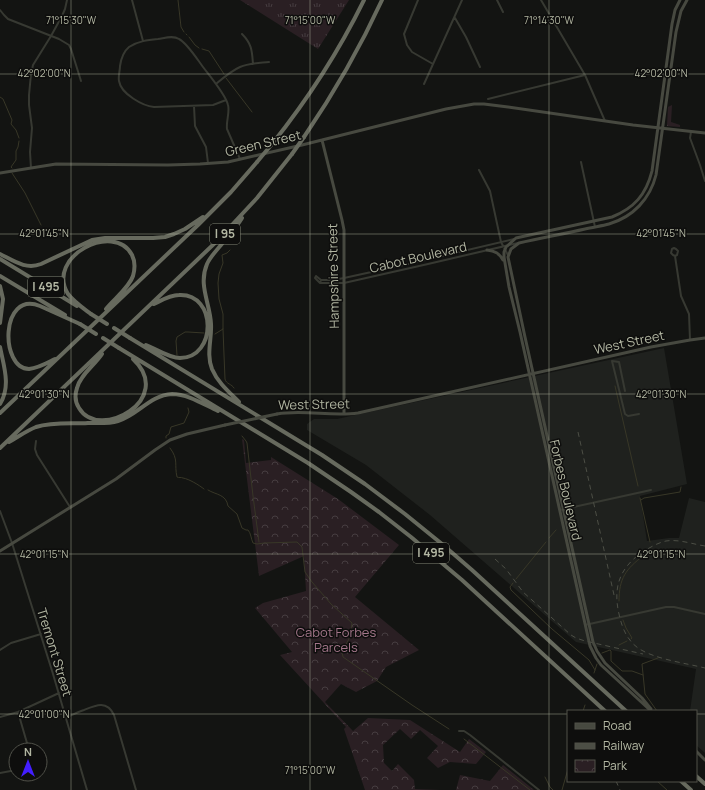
<svg xmlns="http://www.w3.org/2000/svg" width="705" height="790" font-family="Manrope,sans-serif">
	<style>
		.built { fill: #1f211e }
		.grass { fill: url(#grass-tufts) }
		.forest { fill: url(#forest-firs) }
		.park { fill: url(#park-crowns) }
		.lines { fill: none; stroke-linecap: round; stroke-linejoin: round }
		.stream { stroke: #383727; stroke-width: 1 }
		.street { stroke: #373932; stroke-width: 2 }
		.secondary { stroke: #474940; stroke-width: 3 }
		.highway { stroke: #676a5e; stroke-width: 4 }
		.rail { stroke: #4c4e45; stroke-width: 1; stroke-dasharray: 5 4; stroke-linecap: butt }
		.secondary-bridge { stroke: #474940; stroke-width: 3 }
		.highway-bridge { stroke: #676a5e; stroke-width: 4 }
		.ticks { fill: none; stroke: #b2b6a2; stroke-width: 1; stroke-opacity: 0.45 }
		.labels { text-anchor: middle; stroke-width: 3; stroke-linejoin: round; paint-order: stroke }
		.shield { fill: #0e0e0d; stroke: #818475; stroke-width: 1 }
		.shield-label { font-size: 12px; font-weight: bold; fill: #b2b6a2 }
		.street-label { font-size: 13px; fill: #b2b6a2; stroke: #0e0e0d }
		.park-label { font-size: 13px; fill: #a3768a; stroke: #0e0e0d }
		.ticks-label { font-size: 10px; text-anchor: middle; fill: #b2b6a2; stroke: #0e0e0d; stroke-width: 3; stroke-linejoin: round; paint-order: stroke }
	</style>
	<defs>
		<pattern id="grass-tufts" width="24" height="20" patternUnits="userSpaceOnUse"><rect width="24" height="20" fill="#2a1f23"/><path d="M3 7l-1-3M5 7V3M7 7l1-3M15 17l-1-3M17 17v-4M19 17l1-3" fill="none" stroke="#463d40"/></pattern>
		<pattern id="forest-firs" width="22" height="20" patternUnits="userSpaceOnUse"><rect width="22" height="20" fill="#2a1f23"/><path d="M5 1l3.5 6h-7zM16 11l3.5 6h-7z" fill="#463d40"/></pattern>
		<pattern id="park-crowns" width="20" height="18" patternUnits="userSpaceOnUse"><rect width="20" height="18" fill="#2a1f23"/><path d="M2 6a3 3 0 1 1 6 0M12 15a3 3 0 1 1 6 0" fill="none" stroke="#463d40"/></pattern>
	</defs>
	<rect width="100%" height="100%" fill="#131412"/>
	<path class="built" d="M664,348L687,484L640,496L647,541L669,538H679L689,498L705,502V753L696,745V711H690L696,669L576,642L430,515L366,465L307,430V424L314,419H337Z"/>
	<path class="grass" d="M240,0H349L318,49Z"/>
	<path class="forest" d="M672,105L671,122L680,125V127L667,126L668,107Z"/>
	<path class="park" d="M242,439L244,440L246,463L271,460V457L338,499L399,545L355,597L419,650L386,667L377,681L356,692L341,684L325,702L353,731L368,718L410,720L460,752L469,739L486,752L476,764L450,762L438,768L427,758L438,746L420,730L411,739L400,729L383,745L384,763L392,771L398,764L414,780L415,789L440,790H365L344,729L346,727L280,655L292,652L255,608L263,603L306,591L304,556L259,576Z
		M503,765L534,790H456L460,775L490,781Z"/>
	<g class="lines">
		<path class="stream" d="M178,0L181,27L184,32
			M186,34L187,35
			M189,37L195,45L199,48
			M202,49L209,51L224,74
			M226,78L252,112
			M0,97L3,99L12,120L11,124L16,130L19,138
			M12,168L11,167L16,160V151L18,147L19,141
			M12,173L25,193L41,225
			M223,329L224,355L225,379C226,384 232,384 234,388
			M215,334L223,329V314L219,299L218,283L219,274L223,263L222,255L227,253L230,250
			M177,355L176,341L177,337L185,332H188L204,333
			M615,386L638,486
			M242,436L246,441L247,443L253,496L259,542
			M166,438V436L169,434L171,427L184,423L189,412L188,408
			M170,448C179,460 174,464 177,477C179,478 181,477 183,478C189,479 199,485 204,489
			M208,490C216,495 226,494 228,506L237,514L242,528L246,530H248C251,533 251,539 253,543L257,544L264,543L297,542L302,547L305,572L312,582L331,604L352,623L351,630L352,633L342,652L343,657L412,705L449,729
			M640,498L650,542
			M641,500L644,498L680,492L681,487
			M549,538L556,530
			M516,579L546,542
			M513,583L510,587L511,590L552,629L589,660L595,670
			M619,601C619,578 626,569 643,556
			M623,620L626,628L632,638L631,639
			M619,645L627,641
			M602,653L610,650L611,651V661L622,671H632L643,675
			M594,673L597,664
			M583,711L585,705
			M657,711L645,694L642,664L658,658
			M464,739L530,790
			M545,777L550,787L553,790
			M657,781L667,790
			M562,790L568,769"/>
		<path class="street" d="M132,0L143,41
			M418,0L404,34L407,45L412,52L433,64
			M497,0L503,12
			M541,0L585,75L605,121
			M0,10L4,15L8,19L59,39L69,45L71,49L81,81
			M455,18L466,37L480,67
			M242,34C252,44 252,51 253,64
			M216,84C223,78 231,71 240,67C249,63 260,63 269,62
			M424,84L462,0
			M488,99L585,75
			M226,100L213,105L154,107C143,106 121,94 119,81C118,76 120,71 120,66C121,59 123,52 129,47C138,41 148,40 158,39C165,38 173,35 179,39C187,43 197,59 203,67C209,75 226,95 228,105C230,112 226,121 227,129L240,159
			M194,106L195,126L206,147L208,163
			M691,132L690,138L700,165L705,181
			M581,162L595,227
			M31,168L30,152L32,128L29,105V95L31,74L33,65L51,36L62,16L65,9L67,0
			M479,170L490,191L501,242L508,255
			M675,256L673,255L671,253L672,249L674,248L676,249L678,251L677,255L675,256L681,296L689,314L690,340
			M321,280L320,283L315,278L316,276L321,280H333L344,278L408,264L514,239
			M320,283H344L428,264L518,243
			M625,391L619,362L612,361L625,414L628,416L639,414
			M36,441L35,449L37,455L70,507
			M560,510L651,490
			M0,511L12,543L53,674L87,790
			M585,625L666,607H674L705,614
			M0,650L11,643L41,634
			M18,712L29,750
			M0,717L18,712L59,693
			M67,717C72,715 78,712 84,710C96,705 107,700 114,715L136,790
			M459,731H464L470,735L539,790
			M0,773L16,770"/>
		<path class="secondary" d="M322,140L342,220L344,230V414
			M0,173L56,164L168,165L200,164L228,162L302,145L446,109L474,104H484L508,107L633,125L705,133
			M487,250C495,251 499,253 503,260
			M277,414C304,409 331,417 358,413L651,347L690,340L705,338
			M0,551L116,479L155,450L170,440L187,434L225,425
			M651,709L642,698L605,663L597,651L593,642L525,337L508,257L511,249L519,243C541,238 563,234 585,229C593,227 602,226 609,224C633,217 650,199 656,175L676,32L681,11L687,0
			M651,711L601,665L596,658L590,646L520,332L509,287L504,257V252L506,247L516,238L612,217C634,208 646,195 652,171L672,24L675,10L680,0
			M696,751L705,760"/>
		<path class="highway" d="M304,137C334,93 360,48 382,0
			M272,144C308,99 339,51 364,0
			M0,254C14,261 26,270 41,264L92,240L105,238H153L165,237L174,234L185,229L203,217
			M0,259L77,306
			M0,276L65,315
			M0,286L3,299L0,323
			M91,314C83,308 74,302 68,294C45,257 114,221 132,255C135,261 135,269 133,276C129,288 114,299 106,309
			M130,338L322,455L365,484L405,514L442,544L472,570L626,711
			M146,345C156,349 169,358 180,358C217,358 217,293 179,295C170,295 162,300 154,304
			M0,347C4,367 11,386 0,404
			M119,348L308,463L351,492L379,512L411,537L462,580L605,711
			M102,354C95,365 80,375 77,388C75,394 75,402 79,408C99,442 176,399 133,359
			M55,359C47,363 39,368 29,369C0,369 0,290 40,306L80,324
			M239,402C229,392 218,383 212,369C206,354 212,339 211,324C210,303 198,285 207,264C210,257 216,251 221,245C228,236 236,228 242,218
			M0,413L198,225L231,192L257,162
			M9,442C18,437 26,431 36,427C52,422 71,424 88,423C98,423 108,424 118,421C138,415 150,395 172,394C188,394 203,404 218,411
			M0,448L217,241L257,198L292,154
			M696,776L705,784
			M681,781L691,790"/>
		<path class="rail" d="M578,432L614,595
			M705,546C692,544 679,539 666,541C657,543 649,548 641,553C619,569 613,588 619,614C622,628 627,640 638,648C654,659 685,663 705,668
			M495,559L506,569L523,592L571,635L576,638L585,641L643,654
			M616,781L620,790"/>
		<path class="secondary-bridge" d="M225,425L277,414"/>
		<path class="highway-bridge" d="M292,154L304,137
			M257,162L272,144
			M91,314L107,324
			M80,324L96,334
			M114,328L130,338
			M103,338L119,348"/>
	</g>
	<path class="ticks" d="M71,0V790M310,0V790M549,0V790M0,74H705M0,234H705M0,394H705M0,554H705M0,714H568M696,714H705"/>
	<g class="labels">
		<g class="shield">
			<rect x="210" y="224" width="30" height="20" rx="3"/>
			<rect x="28" y="277" width="36" height="20" rx="3"/>
			<rect x="413" y="543" width="36" height="20" rx="3"/>
		</g>
		<g class="shield-label">
			<text x="225" y="238">I 95</text>
			<text x="46" y="291">I 495</text>
			<text x="431" y="557">I 495</text>
		</g>
		<g class="street-label">
			<text transform="translate(263 143) rotate(-13)" y="5">Green Street</text>
			<text transform="translate(418 257) rotate(-13)" y="5">Cabot Boulevard</text>
			<text transform="translate(333 276) rotate(-91)" y="5">Hampshire Street</text>
			<text transform="translate(629 342) rotate(-12)" y="5">West Street</text>
			<text transform="translate(314 404) rotate(-1)" y="5">West Street</text>
			<text transform="translate(566 490) rotate(77)" y="5">Forbes Boulevard</text>
			<text transform="translate(55 652) rotate(73)" y="5">Tremont Street</text>
		</g>
		<g class="park-label">
			<text x="336" y="637">Cabot Forbes<tspan x="336" dy="15">Parcels</tspan></text>
		</g>
	</g>
	<g class="ticks-label">
		<text x="71" y="24">71°15'30"W</text>
		<text x="310" y="24">71°15'00"W</text>
		<text x="549" y="24">71°14'30"W</text>
		<text x="44" y="77">42°02'00"N</text>
		<text x="661" y="77">42°02'00"N</text>
		<text x="44" y="237">42°01'45"N</text>
		<text x="661" y="237">42°01'45"N</text>
		<text x="44" y="398">42°01'30"N</text>
		<text x="661" y="398">42°01'30"N</text>
		<text x="44" y="558">42°01'15"N</text>
		<text x="661" y="558">42°01'15"N</text>
		<text x="44" y="718">42°01'00"N</text>
		<text x="310" y="774">71°15'00"W</text>
	</g>
	<rect x="567" y="710" width="130" height="72" fill="#0e0e0d" stroke="#505149"/>
	<rect x="575" y="723" width="20" height="6" fill="#474940" stroke="#505149"/>
	<text x="603" y="730" font-size="12" fill="#b2b6a2">Road</text>
	<rect x="575" y="743" width="20" height="6" fill="#4c4e45" stroke="#505149"/>
	<text x="603" y="750" font-size="12" fill="#b2b6a2">Railway</text>
	<rect x="575" y="760" width="20" height="12" fill="url(#park-crowns)" stroke="#505149"/>
	<text x="603" y="770" font-size="12" fill="#b2b6a2">Park</text>
	<g transform="translate(28 762)"><circle r="19" fill="#0e0e0d" stroke="#505149"/>
	<path d="M0-3L7 15L0 10L-7 15Z" fill="#431eff"/>
	<text y="-6" font-size="11" font-weight="bold" text-anchor="middle" fill="#b2b6a2">N</text>
	</g>
</svg>
